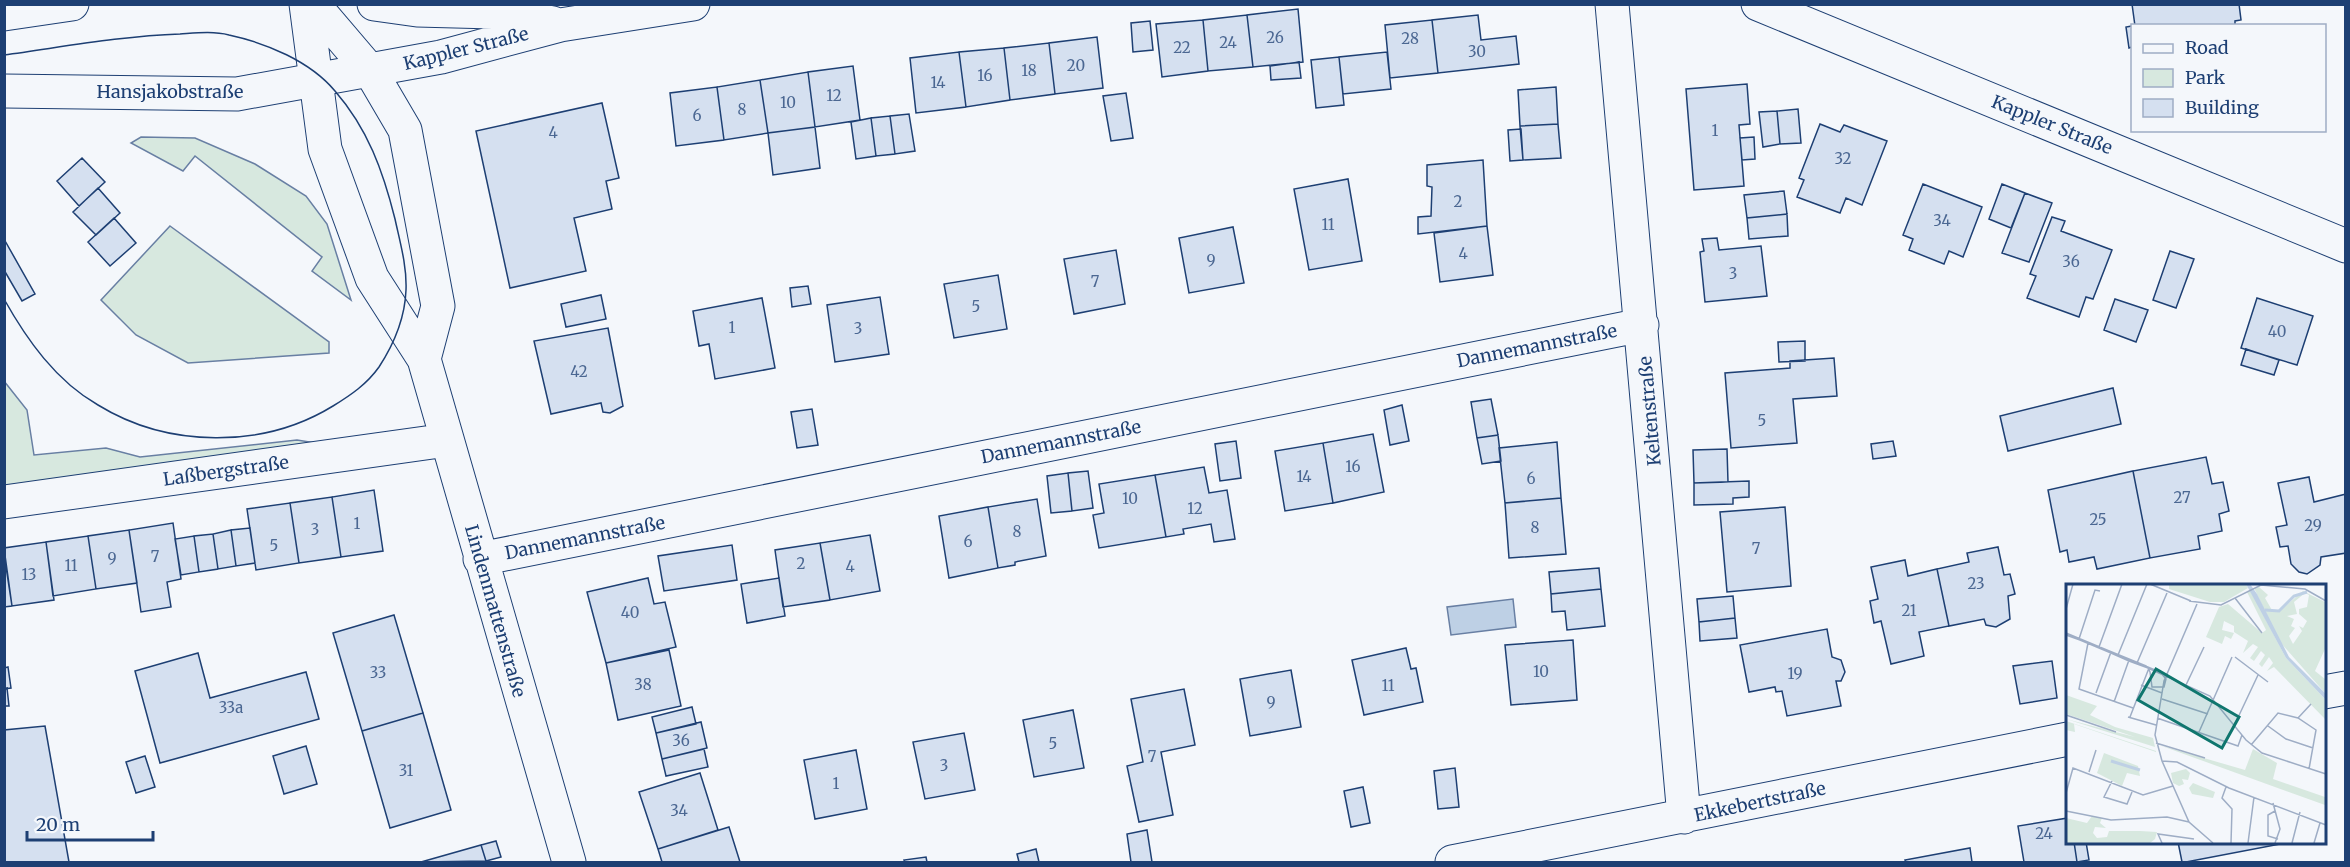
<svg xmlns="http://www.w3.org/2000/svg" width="2350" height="867" font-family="Merriweather,serif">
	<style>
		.green { fill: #d7e8df; stroke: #687fa3; stroke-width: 1.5 }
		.water { fill: #bed0e5; stroke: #687fa3; stroke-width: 1.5 }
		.building { fill: #d5e0f0; stroke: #1d3f73; stroke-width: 1.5 }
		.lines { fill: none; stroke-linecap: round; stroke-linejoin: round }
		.minor-casing { stroke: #1d3f73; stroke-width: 35 }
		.tertiary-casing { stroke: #1d3f73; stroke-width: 35 }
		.minor { stroke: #f4f7fb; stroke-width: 33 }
		.tertiary { stroke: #f4f7fb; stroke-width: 33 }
		.tram { stroke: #1d3f73; stroke-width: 1.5 }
		.labels { text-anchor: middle; stroke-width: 4.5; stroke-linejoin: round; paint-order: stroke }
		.number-label { font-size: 15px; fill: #4b6792 }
		.street-label { font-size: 18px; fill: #1d3f73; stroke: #f4f7fb }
		.inset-river { fill: none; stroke: #bed0e5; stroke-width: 3 }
		.inset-road { fill: none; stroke: #9eadc5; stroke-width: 1.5 }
		.view { fill: #0f766e; fill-opacity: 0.15; stroke: #0f766e; stroke-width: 3 }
		.inset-edge { fill: none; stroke: #1d3f73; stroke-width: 3 }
	</style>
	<rect width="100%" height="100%" fill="#f4f7fb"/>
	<path class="green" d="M141,137L195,138L255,164L306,196L327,224L351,300L312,271L322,257L195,156L183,171L131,143Z
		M170,226L329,342V353L188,363L136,335L101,300Z
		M4,381L27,410L34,455L106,448L140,457L297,440L322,444L5,487Z"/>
	<path class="water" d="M1513,599L1516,627L1451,635L1447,607Z"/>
	<path class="building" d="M2132,4H2239L2241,20L2235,21V26H2135Z
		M1298,9L1303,62L1253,67L1247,15Z
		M1247,15L1253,67L1208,71L1203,20Z
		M1478,15L1481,40L1516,36L1519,64L1438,73L1432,20Z
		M1203,20L1208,71L1162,77L1156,24Z
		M1432,20L1438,73L1390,78L1385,25Z
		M1150,21L1153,50L1133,52L1131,23Z
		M2132,26V47L2129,48L2126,27Z
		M1097,37L1103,88L1055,94L1049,43Z
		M1049,43L1055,94L1010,100L1004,48Z
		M1004,48L1010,100L966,107L959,52Z
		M959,52L966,107L916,113L910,58Z
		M1387,52L1391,89L1343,94L1339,57Z
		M1339,57L1344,105L1316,108L1311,60Z
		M1299,62L1301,78L1271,80L1270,66Z
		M853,66L860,120L815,127L808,72Z
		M808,72L815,127L768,133L760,80Z
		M760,80L768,133L724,140L717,87Z
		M1747,84L1750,124L1739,125L1744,186L1694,190L1686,89Z
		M717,87L724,140L676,146L670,93Z
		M1556,87L1558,124L1520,126L1518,90Z
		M1126,93L1133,138L1111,141L1103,96Z
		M602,103L619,178L606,181L612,209L574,218L586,271L510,288L476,131Z
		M1798,109L1801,143L1780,144L1777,111Z
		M1777,111L1780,144L1763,147L1759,112Z
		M909,114L915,151L895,154L890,116Z
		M890,116L895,154L876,156L871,118Z
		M871,118L876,156L856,159L851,122Z
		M1558,124L1561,158L1523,160L1520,126Z
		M1820,124L1840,132L1844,125L1887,141L1862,205L1846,198L1840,213L1797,197L1804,180L1799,178Z
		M815,127L820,168L773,175L768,133Z
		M1521,129L1523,160L1510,161L1508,130Z
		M1754,137L1755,159L1742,160L1740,138Z
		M82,158L105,182L79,206L57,181Z
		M1483,160L1487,226L1418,234V217L1431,216L1432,187L1427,186V165Z
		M1348,179L1362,261L1309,270L1294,189Z
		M1923,184L1982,207L1963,257L1949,251L1944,264L1909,250L1913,239L1903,235Z
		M2002,184L2025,193L2011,228L1989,219Z
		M98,188L120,213L96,235L73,212Z
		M1784,191L1787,214L1747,218L1744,195Z
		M2025,193L2052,203L2029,262L2002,253Z
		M1787,214L1788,236L1749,239L1747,218Z
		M2052,217L2065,221L2061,231L2112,250L2093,299L2086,297L2079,317L2027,298L2036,276L2030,274Z
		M114,218L136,243L110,266L88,242Z
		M1487,226L1493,275L1440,282L1434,233Z
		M1233,227L1244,283L1189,293L1179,238Z
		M1717,238L1719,250L1761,246L1767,296L1705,302L1700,252L1704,251L1702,239Z
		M4,239L35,294L22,301L4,270Z
		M1116,250L1125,304L1074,314L1064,259Z
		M2170,251L2194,259L2176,308L2153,300Z
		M998,275L1007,329L954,338L944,284Z
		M808,286L811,304L792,307L790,288Z
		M601,295L606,319L566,327L561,304Z
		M880,297L889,354L835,362L827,305Z
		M762,298L775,368L715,379L709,344L699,346L693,311Z
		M2257,298L2313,316L2297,365L2241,348Z
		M2115,299L2148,310L2136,342L2104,330Z
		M608,328L623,406L610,413L603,412L601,403L551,414L534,341Z
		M1805,341V361L1779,362L1778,342Z
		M2246,349L2279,360L2274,375L2241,365Z
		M1834,358L1837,396L1793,399L1797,443L1731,448L1725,373L1790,368V361Z
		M2113,388L2121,424L2008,451L2000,416Z
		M1491,399L1498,435L1477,438L1471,402Z
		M1402,405L1409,441L1390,445L1384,410Z
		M812,409L818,445L797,448L791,412Z
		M1373,434L1384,492L1333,503L1323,443Z
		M1498,435L1501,461L1482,464L1477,438Z
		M1236,441L1241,478L1220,481L1215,444Z
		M1893,441L1896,456L1873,459L1871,444Z
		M1557,442L1561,498L1505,503L1499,448Z
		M1323,443L1333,503L1285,511L1275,451Z
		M1727,449L1728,482L1694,483L1693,450Z
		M2206,457L2212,484L2223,482L2229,511L2219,514L2222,531L2198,536L2200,549L2150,558L2133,471Z
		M1204,467L1209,493L1227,490L1235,539L1214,542L1211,524L1183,529L1184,534L1166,537L1155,475Z
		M1088,471L1093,508L1072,511L1068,473Z
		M2133,471L2150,558L2097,569L2094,557L2069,562L2067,550L2060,552L2048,490Z
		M1068,473L1072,511L1051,513L1047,476Z
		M1155,475L1166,537L1099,548L1093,515L1104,513L1099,484Z
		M2309,477L2314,502L2346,494V553L2321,557L2320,565L2307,574L2299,572L2291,564L2288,546L2280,547L2276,527L2287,525L2278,483Z
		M1749,481V497L1733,498V504L1694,505V483Z
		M374,490L383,551L341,557L332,497Z
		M332,497L341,557L299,563L290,503Z
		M1561,498L1566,554L1509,558L1505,503Z
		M1037,499L1046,556L1015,562V565L998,568L988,507Z
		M290,503L299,563L256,570L247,509Z
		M988,507L998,568L949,578L939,516Z
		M1785,507L1791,586L1727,592L1720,512Z
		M173,523L181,579L167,582L171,607L141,612L129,530Z
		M250,528L255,563L236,566L231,530Z
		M129,530L137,583L96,589L88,536Z
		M231,530L236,566L218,569L213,534Z
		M213,534L218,569L199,572L194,536Z
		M870,535L880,591L830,600L820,543Z
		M88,536L96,589L53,596L46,542Z
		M194,536L199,572L181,575L175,539Z
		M46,542L54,600L12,606L4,548Z
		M820,543L830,600L783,607L775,550Z
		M732,545L737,580L664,591L658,556Z
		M1998,547L2004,575L2010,574L2015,594L2008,596L2010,619L1996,627L1986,625L1984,619L1949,626L1937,569L1969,562L1967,553Z
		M4,554L12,606L4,607Z
		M1905,560L1908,576L1937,569L1949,626L1919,632L1924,656L1891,664L1881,621L1874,623L1870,601L1878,599L1871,567Z
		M1599,568L1601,589L1551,594L1549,572Z
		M648,578L654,604L665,602L676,647L606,663L587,592Z
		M779,578L785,616L747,623L741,584Z
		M1601,589L1605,626L1567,630L1565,611L1552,612L1551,594Z
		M1733,596L1735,618L1699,622L1697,599Z
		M394,615L423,713L362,731L333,633Z
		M1735,618L1737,638L1700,641L1699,622Z
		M1827,629L1832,657L1841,660L1845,672L1841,681H1836L1841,706L1787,716L1782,691L1776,692L1775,687L1749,692L1740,645Z
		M1573,640L1577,700L1511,705L1505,645Z
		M1406,648L1411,669L1416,668L1423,702L1364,715L1352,660Z
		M669,650L681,706L618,720L606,663Z
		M198,653L210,698L306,672L319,719L160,763L135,671Z
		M2052,661L2057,698L2020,704L2013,666Z
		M8,667L11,688L4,689V668Z
		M1291,670L1301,727L1250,736L1240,679Z
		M7,688L9,706H4V689Z
		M1184,689L1195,745L1161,752L1173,815L1139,822L1127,766L1143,762L1131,699Z
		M692,707L696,724L656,733L652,717Z
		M1073,710L1084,768L1034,777L1023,720Z
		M423,713L451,810L390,828L362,731Z
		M701,722L707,748L662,759L656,733Z
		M45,726L69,862H4V730Z
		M964,733L975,790L925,799L913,742Z
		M306,746L317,784L284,794L273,756Z
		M704,749L708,767L666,776L662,759Z
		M856,750L867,809L815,819L804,760Z
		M145,756L155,787L136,793L126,762Z
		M1455,768L1459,807L1438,809L1434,771Z
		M700,773L718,830L658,849L639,792Z
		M1363,787L1370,823L1351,827L1344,791Z
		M2068,818V842H2074L2077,862H2024L2018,826Z
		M729,827L740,862H662L658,849Z
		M1147,830L1152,862H1131L1127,834Z
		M496,841L501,857L486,861L481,845Z
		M2074,842H2086L2089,860L2077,862Z
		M2178,842H2291L2186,862H2182Z
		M481,845L486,861L421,862Z
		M1970,848L1972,862H1906L1905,860Z
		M1036,849L1039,862H1019L1017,854Z
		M926,857L927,862H905L904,860Z"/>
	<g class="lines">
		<g class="minor-casing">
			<path id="minor" d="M306,4L325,149L372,278L424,359L569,862
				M313,4L371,72L405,130L438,306L424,359
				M1612,4L1684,817
				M4,502L447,440
				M480,559L1642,325
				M2324,692L2346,688
				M1452,862L2068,739"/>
		</g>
		<g class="tertiary-casing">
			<path id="tertiary" d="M374,4L417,10L493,12L553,23
				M1758,4L2346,246
				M4,14L72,4
				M4,91L237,94L441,57L560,25L693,4"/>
		</g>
		<use href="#minor" class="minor"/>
		<use href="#tertiary" class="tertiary"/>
		<path class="tram" d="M4,55C63,47 121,36 180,34C196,33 213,31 229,35C266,43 310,61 335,91C368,129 383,171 395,219C400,242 407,266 406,290C405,317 394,344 379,367C367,384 351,395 333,406C263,449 168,448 98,405C56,381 27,340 4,299"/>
	</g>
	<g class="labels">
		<g class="number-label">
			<text x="1275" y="43">26</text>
			<text x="1410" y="44">28</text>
			<text x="1228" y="48">24</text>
			<text x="1182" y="53">22</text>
			<text x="1477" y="57">30</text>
			<text x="1076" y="71">20</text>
			<text x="1029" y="76">18</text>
			<text x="985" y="81">16</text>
			<text x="938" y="88">14</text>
			<text x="834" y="101">12</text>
			<text x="788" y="108">10</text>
			<text x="742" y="115">8</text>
			<text x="697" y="121">6</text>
			<text x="1715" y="136">1</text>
			<text x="553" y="138">4</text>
			<text x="1843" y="164">32</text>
			<text x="1458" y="207">2</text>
			<text x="1942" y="226">34</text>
			<text x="1328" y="230">11</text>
			<text x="1463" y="259">4</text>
			<text x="1211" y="266">9</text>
			<text x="2071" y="267">36</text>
			<text x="1733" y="279">3</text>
			<text x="1095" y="287">7</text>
			<text x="976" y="312">5</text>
			<text x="732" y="333">1</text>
			<text x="858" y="334">3</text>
			<text x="2277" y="337">40</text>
			<text x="579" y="377">42</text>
			<text x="1762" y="426">5</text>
			<text x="1353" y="472">16</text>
			<text x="1304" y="482">14</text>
			<text x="1531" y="484">6</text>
			<text x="2182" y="503">27</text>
			<text x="1130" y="504">10</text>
			<text x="1195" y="514">12</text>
			<text x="2098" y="525">25</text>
			<text x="357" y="529">1</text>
			<text x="2313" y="531">29</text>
			<text x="1535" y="533">8</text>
			<text x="315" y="535">3</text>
			<text x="1017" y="537">8</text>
			<text x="968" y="547">6</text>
			<text x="274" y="551">5</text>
			<text x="1756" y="554">7</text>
			<text x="155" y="562">7</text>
			<text x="112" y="564">9</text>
			<text x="801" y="569">2</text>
			<text x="71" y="571">11</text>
			<text x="850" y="572">4</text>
			<text x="29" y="580">13</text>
			<text x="1976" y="589">23</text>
			<text x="1909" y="616">21</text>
			<text x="630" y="618">40</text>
			<text x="1541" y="677">10</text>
			<text x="378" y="678">33</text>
			<text x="1795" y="679">19</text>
			<text x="643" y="690">38</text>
			<text x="1388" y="691">11</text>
			<text x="1271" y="708">9</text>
			<text x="231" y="713">33a</text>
			<text x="681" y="746">36</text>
			<text x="1053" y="749">5</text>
			<text x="1152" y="762">7</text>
			<text x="944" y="771">3</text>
			<text x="406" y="776">31</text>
			<text x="836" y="789">1</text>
			<text x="679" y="816">34</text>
			<text x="2044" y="839">24</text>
		</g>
		<g class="street-label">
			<text transform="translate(466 49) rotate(-14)" y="6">Kappler Straße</text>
			<text x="170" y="98">Hansjakobstraße</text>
			<text transform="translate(2052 125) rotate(22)" y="6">Kappler Straße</text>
			<text transform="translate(1537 346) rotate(-11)" y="6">Dannemannstraße</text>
			<text transform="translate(1650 411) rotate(-95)" y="6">Keltenstraße</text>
			<text transform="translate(1061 442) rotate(-11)" y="6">Dannemannstraße</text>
			<text transform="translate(226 471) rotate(-8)" y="6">Laßbergstraße</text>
			<text transform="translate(585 538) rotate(-11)" y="6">Dannemannstraße</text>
			<text transform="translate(495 611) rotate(74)" y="6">Lindenmattenstraße</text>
			<text transform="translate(1760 802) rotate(-12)" y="6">Ekkebertstraße</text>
		</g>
	</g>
	<g transform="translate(2066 584)">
		<rect width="260" height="260" fill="#f4f7fb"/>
		<path d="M103,0H180L182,4L158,18H144L103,5ZM193,3L202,11L199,14L207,28L217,24L237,7L259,18V65L249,87L259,95V109L214,58L188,4ZM239,9L243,11L241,23L233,25V30L241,37L237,44L233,42L236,47L227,60L223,52L229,44L225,42L228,35L221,32L231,30L228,18ZM184,6L220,74L259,115V135L208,83L201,87L207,79L203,73L196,83L193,80L199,71L195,67L188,77L184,74L192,63L187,60L177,69L182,57L168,48V42L158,37L156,46L168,49L165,55L159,52L156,60L140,53L153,23L162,20L196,49L200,46L181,8ZM0,111L31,122L24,131L49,143L87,154L89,163L0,135L69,153L0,130ZM0,137L90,167V168L8,140L9,148L0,146ZM93,161L179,186L187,165L211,179L207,195L259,213V221ZM38,169L72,182L74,192L61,189L56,202L31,189ZM120,185L124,189L122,196L116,195L118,200L113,202L107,199L105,189ZM127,199L149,208L147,214L126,210L123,204ZM26,232L36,234L34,239L40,244L29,243L27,249L31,254L41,253L43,247H74L91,248L89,255L84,259H0V234L21,239Z" fill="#d7e8df" fill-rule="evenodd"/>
		<path d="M180,0H184L191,10L223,73L259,109V115L220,74Z" fill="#bed0e5"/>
		<path class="inset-river" d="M199,26L213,27L228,12L241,8M45,177L74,186"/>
		<path class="inset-road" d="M84,0L125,17M169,14L196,49M123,17L155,21L195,1L239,5L260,17M131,20L98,97L89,151L96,177L123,238L147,259M0,25L7,0M0,49L101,91M0,50L9,53L80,82L82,84L84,88L86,103H98L100,95L95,89L86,86V85L82,84L63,77L45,69L14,56L0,51M13,55L29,6L34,7M22,59L13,105L67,124M33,63L56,0M52,71L81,0M169,73L202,98M71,79L101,9M73,80L144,112L180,156L196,169L260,190M75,101L96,109M120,101L138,63M30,109L45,68M96,115L142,130M48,118L63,76M0,131L50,148M62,133L90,141M64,133L83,84M91,134L172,162L176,151M232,134L245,120M168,142L192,91M202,142L220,155L247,164M133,148L166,73M90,159L139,174M185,161L212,129L232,134L250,146L243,185M96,177L111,178L163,204L260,241M23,188L30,166M46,197L38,213L61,220L66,208M160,203L156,214L166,225L165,259M0,209L7,184L77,211L107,202M207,219L214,245L209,259M0,227L45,236L101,233L123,238M209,227L202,231V252L212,255M96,259L92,250L128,255M182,259L188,213M226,259L234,228M248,259L254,239"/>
		<path class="view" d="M90,85L173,133L156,164L72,116Z"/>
		<rect width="260" height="260" class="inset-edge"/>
	</g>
	<rect width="2350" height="867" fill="none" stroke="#1d3f73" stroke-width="12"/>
	<rect x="2131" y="24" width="195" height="108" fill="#f4f7fb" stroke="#9eadc5" stroke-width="1.5"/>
	<rect x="2143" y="44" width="30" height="9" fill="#f4f7fb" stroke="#9eadc5" stroke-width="1.5"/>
	<text x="2185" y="54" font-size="18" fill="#1d3f73">Road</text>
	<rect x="2143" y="69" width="30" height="18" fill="#d7e8df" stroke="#9eadc5" stroke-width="1.5"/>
	<text x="2185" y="84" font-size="18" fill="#1d3f73">Park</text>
	<rect x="2143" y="99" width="30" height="18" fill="#d5e0f0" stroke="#9eadc5" stroke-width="1.5"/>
	<text x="2185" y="114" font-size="18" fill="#1d3f73">Building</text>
	<path d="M27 831v9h126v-9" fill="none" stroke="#1d3f73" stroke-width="3"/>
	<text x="36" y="831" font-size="18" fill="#1d3f73" stroke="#f4f7fb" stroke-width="4.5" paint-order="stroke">20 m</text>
</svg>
